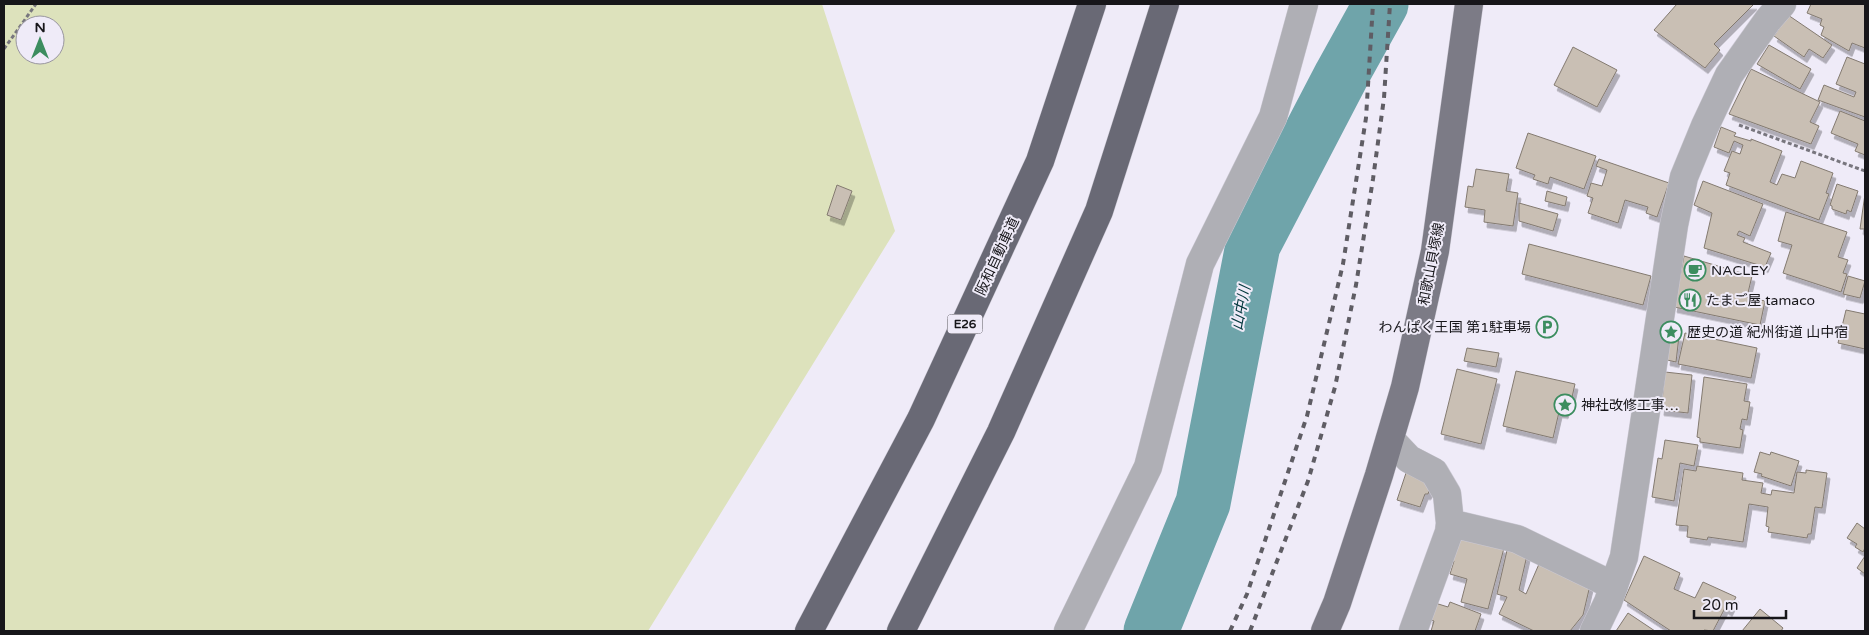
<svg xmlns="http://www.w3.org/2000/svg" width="1869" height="635" font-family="'Varela Round','Noto Sans JP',sans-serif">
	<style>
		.green { fill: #dde2bc; fill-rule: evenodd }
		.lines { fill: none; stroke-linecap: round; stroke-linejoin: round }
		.river { stroke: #6fa4aa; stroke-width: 55 }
		.building { fill: #c9bfb4; stroke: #837a70; filter: url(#shadow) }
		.minor-casing { stroke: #ccc9d4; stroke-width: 29 }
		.primary-casing { stroke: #ccc9d4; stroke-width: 29 }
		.motorway-casing { stroke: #ccc9d4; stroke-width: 29 }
		.path { stroke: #78767e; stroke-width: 3; stroke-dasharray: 4 2.5; stroke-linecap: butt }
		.minor { stroke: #afafb5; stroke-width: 28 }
		.primary { stroke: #7c7b86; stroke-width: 28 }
		.motorway { stroke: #696975; stroke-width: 28 }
		.rail { stroke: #5f5d64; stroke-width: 4; stroke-dasharray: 6 6; stroke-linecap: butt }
		.labels { text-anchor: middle; stroke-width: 4; stroke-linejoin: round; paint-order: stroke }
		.shield { fill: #efebf8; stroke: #58565d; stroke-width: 1 }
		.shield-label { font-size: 12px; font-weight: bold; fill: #17161a }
		.street-label { font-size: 14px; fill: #17161a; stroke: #efebf8 }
		.poi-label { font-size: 14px; fill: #17161a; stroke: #efebf8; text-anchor: start }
		.water-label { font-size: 15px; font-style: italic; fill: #02373c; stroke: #efebf8 }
	</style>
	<defs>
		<filter id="shadow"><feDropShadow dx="3" dy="5.5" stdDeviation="0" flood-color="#0004"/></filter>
	</defs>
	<rect width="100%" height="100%" fill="#efebf8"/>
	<path class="green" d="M4,4H822L895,231L648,631H4ZM25,25H55V55H25Z"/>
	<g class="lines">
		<path class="river" d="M1151,631L1203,503L1253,245L1341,76L1381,4"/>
	</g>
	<path class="building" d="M1677,4H1754L1714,44L1720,50L1705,68L1654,30Z
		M1811,4H1865V48L1852,43L1849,51L1821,35L1824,27L1820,25L1822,19L1807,13Z
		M1788,15L1832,45L1823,58L1809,49L1804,57L1774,36Z
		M1769,45L1811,69L1800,89L1757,64Z
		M1573,47L1617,70L1597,107L1554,85Z
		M1847,57L1865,64V117L1818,100L1824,85L1854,97L1856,92L1836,84Z
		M1751,69L1820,102L1810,122L1819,126L1811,144L1729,114Z
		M1840,111L1865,121V155L1855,151L1858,144L1831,133Z
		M1721,127L1736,133L1734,136L1751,141V139L1782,151L1770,182L1777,185L1782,174L1795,178L1801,161L1833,173L1826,193L1829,194L1819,220L1726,185L1730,173L1724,171L1732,151L1740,154L1743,145L1734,141L1729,153L1714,147Z
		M1528,133L1596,156L1584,189L1550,177L1548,184L1533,179L1535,175L1516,168Z
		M1599,159L1669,183L1657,217L1646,213L1648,207L1625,200L1618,223L1588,213L1593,198L1587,196L1591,183L1602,186L1607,170L1596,166Z
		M1476,169L1509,174L1506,191L1518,193L1513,226L1484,222L1485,210L1465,207L1468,186L1473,187Z
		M1703,181L1763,204L1750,236L1739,231L1737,235L1745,238L1743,242L1771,253L1765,267L1704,248L1712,213L1694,205Z
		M1837,184L1858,191L1851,212L1847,210L1846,214L1832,209V206L1830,205Z
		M837,185L852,191L841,220L827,215Z
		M1547,191L1567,197L1565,206L1545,201Z
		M1865,194V229H1860Z
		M1519,203L1558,214L1553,231L1519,221Z
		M1786,212L1847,232L1838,257L1848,260L1843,273L1847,274L1841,292L1783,273L1792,245L1778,241Z
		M1529,244L1651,276L1643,305L1522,274Z
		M1684,256L1752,276L1747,297L1765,301L1760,325L1674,307Z
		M1848,276L1865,281L1860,298L1843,294Z
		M1846,310L1865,314V349L1838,343Z
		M1685,333L1757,348L1751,378L1678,364Z
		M1670,335L1679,336L1676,362L1667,360Z
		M1467,348L1499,353L1496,367L1464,361Z
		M1457,369L1497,379L1481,444L1441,434Z
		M1516,371L1575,384L1570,406H1567L1565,413L1559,412L1553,438L1503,426Z
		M1665,372L1692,375L1688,413L1661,410Z
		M1704,377L1747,384L1744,401L1750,402L1747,420L1742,419L1740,429L1743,430L1740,448L1700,442V438L1697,437Z
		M1665,440L1698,445L1694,466L1680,463L1674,501L1652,497L1658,458L1662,459Z
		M1760,452L1770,455L1771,452L1799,461L1791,486L1761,476L1762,474L1754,472Z
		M1697,466L1743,473L1742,480L1763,483L1761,493L1771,495L1772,490L1794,493L1797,472L1806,473V470L1827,473L1822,508L1815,507L1811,534H1808L1807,538L1768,532L1769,527L1766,526L1768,507L1749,504L1743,542L1708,537L1707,540L1687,537L1688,526L1676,525L1684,469L1696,471Z
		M1407,470L1433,479L1428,494H1425L1420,507L1397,500Z
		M1857,523L1865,529V548L1863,552L1855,547L1857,544L1847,538Z
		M1461,538L1504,548L1488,609L1461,602L1467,579L1450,574L1454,561H1450Z
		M1508,546L1528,551L1519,590L1526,594L1539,564L1591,581L1583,615L1570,631H1534L1499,614L1507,597L1497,594Z
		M1644,556L1680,573L1674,589L1695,598L1703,582L1736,597L1729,611L1725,608L1713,631L1704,630L1703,631H1671L1624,600Z
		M1865,556V574L1857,568Z
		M1450,602L1481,614L1475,631H1431L1434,621L1429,619L1435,603L1448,607Z
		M1760,609L1783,628L1781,631H1742Z
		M1628,613L1655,631H1616Z"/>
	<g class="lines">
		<g class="minor-casing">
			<path id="minor" d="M1390,439L1409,459L1434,472L1447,494L1450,523L1517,539L1614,586
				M1068,631L1148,467L1200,264L1273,117L1304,4
				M1413,631L1449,532L1450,523
				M1594,631L1608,602L1624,557L1674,225L1684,177L1705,126L1729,75L1768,20L1782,4"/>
		</g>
		<g class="primary-casing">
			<path id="primary" d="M1325,631L1337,603L1379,475L1405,387L1435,251L1469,4"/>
		</g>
		<g class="motorway-casing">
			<path id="motorway" d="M809,631L921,419L1040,161L1092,4
				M901,631L1001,432L1099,211L1165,4"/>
		</g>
		<path class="path" d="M4,49L36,4
			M1739,125L1865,171"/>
		<use href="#minor" class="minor"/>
		<use href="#primary" class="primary"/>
		<use href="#motorway" class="motorway"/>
		<path class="rail" d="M1230,631L1247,594L1307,416L1343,264L1366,118L1373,4
			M1250,631L1308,481L1335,387L1356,285L1373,179L1384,98L1390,4"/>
	</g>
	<defs>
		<g id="cafe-ring" transform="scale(1.125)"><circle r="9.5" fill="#efebf8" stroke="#3c8d5f" stroke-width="1.5"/><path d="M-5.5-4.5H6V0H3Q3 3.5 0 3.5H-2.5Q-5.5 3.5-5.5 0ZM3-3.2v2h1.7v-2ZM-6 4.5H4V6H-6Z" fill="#3c8d5f"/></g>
		<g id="restaurant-ring" transform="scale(1.125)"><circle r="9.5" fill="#efebf8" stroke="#3c8d5f" stroke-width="1.5"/><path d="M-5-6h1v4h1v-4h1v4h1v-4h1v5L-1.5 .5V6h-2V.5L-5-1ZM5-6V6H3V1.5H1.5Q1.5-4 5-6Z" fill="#3c8d5f"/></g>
		<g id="parking-ring" transform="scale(1.125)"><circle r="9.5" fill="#efebf8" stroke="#3c8d5f" stroke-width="1.5"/><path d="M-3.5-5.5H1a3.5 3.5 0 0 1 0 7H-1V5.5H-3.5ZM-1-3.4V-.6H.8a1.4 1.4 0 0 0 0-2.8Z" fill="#3c8d5f"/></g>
		<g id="sight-ring" transform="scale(1.125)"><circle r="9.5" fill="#efebf8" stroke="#3c8d5f" stroke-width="1.5"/><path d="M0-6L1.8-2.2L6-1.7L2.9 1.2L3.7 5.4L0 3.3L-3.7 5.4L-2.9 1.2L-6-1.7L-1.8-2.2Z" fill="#3c8d5f"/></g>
	</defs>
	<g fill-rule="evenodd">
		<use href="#cafe-ring" x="1695" y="270"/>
		<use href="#restaurant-ring" x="1690" y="300"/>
		<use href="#parking-ring" x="1547" y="327"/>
		<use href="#sight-ring" x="1671" y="332"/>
		<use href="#sight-ring" x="1565" y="405"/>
	</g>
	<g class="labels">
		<rect class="shield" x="947.5" y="314.5" width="35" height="19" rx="4"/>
		<g class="shield-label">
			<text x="965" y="328">E26</text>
		</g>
		<g class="street-label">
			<text transform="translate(997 256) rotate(-65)" y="5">阪和自動車道</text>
			<text transform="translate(1431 264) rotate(-79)" y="5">和歌山貝塚線</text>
		</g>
		<g class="poi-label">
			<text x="1711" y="275">NACLEY</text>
			<text x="1706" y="305">たまご屋 tamaco</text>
			<text x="1531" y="332" text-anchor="end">わんぱく王国 第1駐車場</text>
			<text x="1687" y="337">歴史の道 紀州街道 山中宿</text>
			<text x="1581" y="410">神社改修工事…</text>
		</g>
		<g class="water-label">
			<text transform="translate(1241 308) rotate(-79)" y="5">山中川</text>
		</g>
	</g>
	<rect width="1869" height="635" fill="none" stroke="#17161a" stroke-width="10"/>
	<g transform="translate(40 40)"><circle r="24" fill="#efebf8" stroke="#99969f"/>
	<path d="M0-4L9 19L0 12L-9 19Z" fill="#3c8d5f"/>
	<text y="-8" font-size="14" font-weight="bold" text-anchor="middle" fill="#17161a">N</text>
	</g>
	<path d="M1694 610v8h92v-8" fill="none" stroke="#17161a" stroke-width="2.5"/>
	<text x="1702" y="610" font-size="15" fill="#17161a" stroke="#efebf8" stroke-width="4" paint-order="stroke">20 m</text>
</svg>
